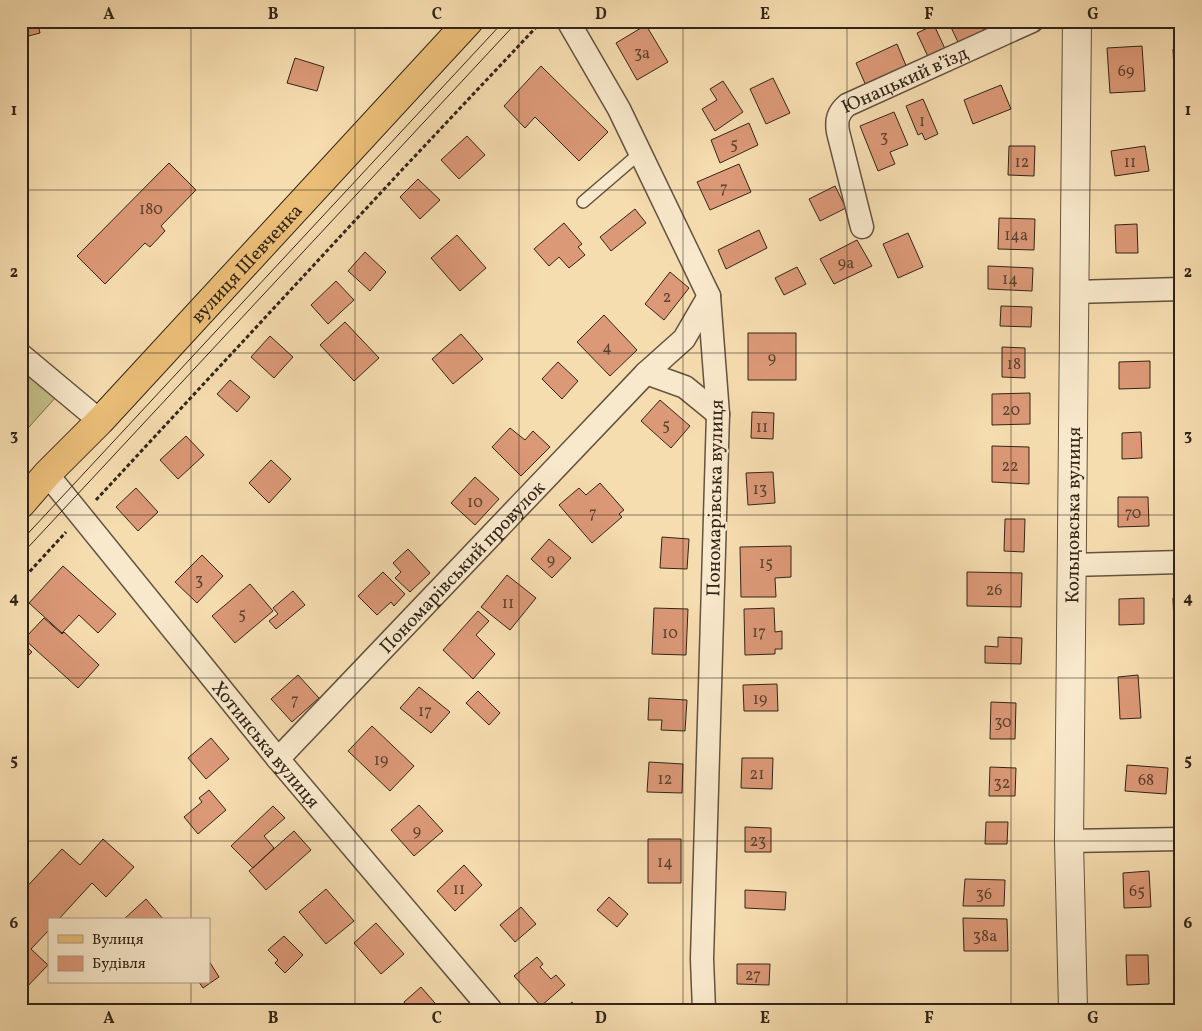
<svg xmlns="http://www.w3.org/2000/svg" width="1202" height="1031" font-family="Vollkorn,serif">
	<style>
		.green { fill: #c3bf87; stroke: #7a7250 }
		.building { fill: #dc9977; stroke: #322519 }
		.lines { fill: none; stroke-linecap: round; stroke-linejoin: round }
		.service-casing { stroke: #63533f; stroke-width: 14 }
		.minor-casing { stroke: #63533f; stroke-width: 25 }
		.tertiary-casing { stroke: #63533f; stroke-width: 30 }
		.primary-casing { stroke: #322519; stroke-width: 30 }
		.path { stroke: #322519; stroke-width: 3; stroke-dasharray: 4 2.5; stroke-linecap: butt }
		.service { stroke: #f9e9cc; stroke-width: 11 }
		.minor { stroke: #f9e9cc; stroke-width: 22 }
		.tertiary { stroke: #f9e9cc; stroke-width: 28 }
		.primary { stroke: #ebbe78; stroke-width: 28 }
		.tram { stroke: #322519; stroke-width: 1 }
		.grid { fill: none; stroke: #322519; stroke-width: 1; stroke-opacity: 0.55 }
		.labels { text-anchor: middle; stroke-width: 4.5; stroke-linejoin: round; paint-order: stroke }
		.number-label { font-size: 16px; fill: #5c4230 }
		.street-label { font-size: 19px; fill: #322519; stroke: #f9e9cc }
		.neatline { fill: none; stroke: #322519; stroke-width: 2 }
		.grid-label { font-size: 16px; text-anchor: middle; font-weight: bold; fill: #322519 }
	</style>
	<rect width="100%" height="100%" fill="#f6ddb0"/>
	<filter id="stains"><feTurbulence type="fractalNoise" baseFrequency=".004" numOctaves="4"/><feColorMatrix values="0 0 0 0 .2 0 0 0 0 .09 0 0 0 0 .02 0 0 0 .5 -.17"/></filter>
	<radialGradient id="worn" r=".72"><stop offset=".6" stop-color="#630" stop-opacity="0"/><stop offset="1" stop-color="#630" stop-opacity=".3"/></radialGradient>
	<path class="green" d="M21,366L56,397L21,436Z"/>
	<path class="building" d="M21,21H53L54,24L39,29L40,33L21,38Z
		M948,21H980L985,32L958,42Z
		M646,25L668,62L637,80L616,43Z
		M934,25L947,53L930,61L917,33Z
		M897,44L907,68L867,88L856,63Z
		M1142,46L1145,91L1110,93L1107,48Z
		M1173,49H1181V69L1174,70Z
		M295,58L324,67L317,91L287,83Z
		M541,66L608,132L579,161L535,117L525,128L504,106Z
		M773,78L790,113L766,124L750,89Z
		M723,81L743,112L715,131L702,109L717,100L710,89Z
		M1001,85L1011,109L973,124L964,100Z
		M923,99L938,134L925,140L922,133L918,135L906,106Z
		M894,112L908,145L890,152L895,164L878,171L860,126Z
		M22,117L28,142L21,144V118Z
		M749,123L758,145L720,163L711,140Z
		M467,136L485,155L459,179L441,160Z
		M1009,146H1035L1034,176L1008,175Z
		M1145,146L1149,171L1115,176L1111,151Z
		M169,163L196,190L161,226L165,231L150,247L145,243L105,284L77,256Z
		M739,164L751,192L710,210L697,182Z
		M418,179L440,200L420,219L400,197Z
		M835,186L846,208L820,221L809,199Z
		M635,209L646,223L611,251L600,237Z
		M999,218L1035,219L1034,250L998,249Z
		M564,223L582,244L578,247L585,255L569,268L559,257L549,266L534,249Z
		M1137,224L1138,253H1116L1115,225Z
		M759,230L767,248L726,269L718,250Z
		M908,233L923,267L898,278L883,244Z
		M457,235L486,268L460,291L431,258Z
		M857,240L872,266L834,284L820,259Z
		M365,252L386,272L370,291L348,271Z
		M988,266L1033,268L1032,291L988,289Z
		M797,267L806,284L784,295L775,278Z
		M670,272L689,288L664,320L645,304Z
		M336,281L354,300L328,324L311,305Z
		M1001,306L1032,307L1031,327L1000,326Z
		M604,315L637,350L610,376L577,342Z
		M345,322L379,358L354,381L320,345Z
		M748,333H796V380H748Z
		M461,334L483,359L453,384L432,359Z
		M270,336L293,357L274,378L251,357Z
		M1002,347L1025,348V378L1002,377Z
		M1150,361V388L1119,389V362Z
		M558,362L578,381L562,399L542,379Z
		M230,380L250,397L237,412L217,394Z
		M1030,393V424L992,425V394Z
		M660,400L690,426L671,448L641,421Z
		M752,412L774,413L773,439L751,438Z
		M510,428L525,440L533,431L550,447L521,476L492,447Z
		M1141,432L1142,458L1122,459V433Z
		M186,436L204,455L178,479L160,460Z
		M992,446L1029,447V484L992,482Z
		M271,460L291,479L269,503L249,483Z
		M773,472L775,503L748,505L746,473Z
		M475,477L499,499L475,525L451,503Z
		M600,483L624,510L619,514L622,517L592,543L559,505L579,488L586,495Z
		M136,488L158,512L138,531L116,507Z
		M1118,497H1148L1149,526L1118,527Z
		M1005,519H1025L1024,552L1004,551Z
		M662,537L689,539L687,569L660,568Z
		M549,539L571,558L552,578L531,559Z
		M791,546V577L775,578L776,597H741L740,547Z
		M408,549L430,573L410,592L395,578L401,572L393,563Z
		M202,555L223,576L197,603L175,582Z
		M63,566L116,614L98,633L79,615L62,633L29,603Z
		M383,572L405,594L394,606L391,602L377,615L358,596Z
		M967,572L1022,573L1021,607L967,606Z
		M507,575L536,598L510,630L481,607Z
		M250,584L273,611L235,643L212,616Z
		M293,591L305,605L276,629L269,621L278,614L273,608Z
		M1181,597V624H1174L1173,598Z
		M1144,598V624L1119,625V599Z
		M654,608L688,609L686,655L652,654Z
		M774,608L775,632L782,631V649H775V654L745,655L744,609Z
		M478,611L489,621L476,635L495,654L473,679L443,650Z
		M44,618L62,634L64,632L99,665L78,688L24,639Z
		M998,637L1022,638L1021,664L985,663V646L998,647Z
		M21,642L32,652L21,663Z
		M298,675L319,698L292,722L271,699Z
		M1138,675L1141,718L1120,719L1118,677Z
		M777,684L778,711H744L743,685Z
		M419,687L450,712L431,733L400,708Z
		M478,691L500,713L489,725L466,703Z
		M649,698L687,700L685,731L661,730L662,720H648Z
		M991,702L1016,703L1015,739H990Z
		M372,726L414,766L390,791L348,751Z
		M211,738L229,759L206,779L188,758Z
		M742,758H773L772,789L741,788Z
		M649,762L683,764L682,793L647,792Z
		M1127,765L1168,768L1166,794L1125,791Z
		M990,767L1016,768L1015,796H989Z
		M209,790L226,810L198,834L184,817L202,802L199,798Z
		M419,805L443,831L414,856L391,830Z
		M273,806L285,818L264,836L274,848L253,868L231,846Z
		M986,822H1008L1007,844H985Z
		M745,827L771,828V852H745Z
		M294,831L311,850L266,890L249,871Z
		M103,839L134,867L106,897L92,883L58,920H49V930L31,949L48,965L22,992L21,991V893L62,849L80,865Z
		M648,839H681V883H648Z
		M464,865L482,885L455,911L437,891Z
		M1149,871L1151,907L1124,908L1123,873Z
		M965,879L1005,880L1004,906H963Z
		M326,889L354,921L326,944L299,912Z
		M745,890L786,892L785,910L745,908Z
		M609,897L628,914L617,927L597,910Z
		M146,899L164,920H123Z
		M521,907L536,924L515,942L500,925Z
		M963,918L1007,919L1008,951H964Z
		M376,923L404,954L381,974L354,943Z
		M284,936L303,955L285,973L275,963L278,960L268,950Z
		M1126,955H1148L1149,984L1127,985Z
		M537,957L543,964L540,967L551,979L556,975L565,985L541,1006L514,976Z
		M209,961L219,977L203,988L199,982H209Z
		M737,964H770L769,985L737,984Z
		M421,987L441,1010H410L404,1002Z
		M572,1002L578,1010H563Z"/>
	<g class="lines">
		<g class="service-casing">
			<path id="service" d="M583,202L640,153"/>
		</g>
		<g class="minor-casing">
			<g id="minor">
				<path d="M568,21L619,109L709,296L718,414L702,959L704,1010"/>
				<path id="s1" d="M862,227L838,132C836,120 838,113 847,105L1032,21"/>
				<path d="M1074,292L1181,289"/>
				<path d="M21,355L100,421"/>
				<path d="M646,373L685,387L718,414"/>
				<path id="s2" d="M47,474L278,759L491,1010"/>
				<path d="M1071,565L1181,562"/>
				<path id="s3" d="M278,759L646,373L684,339L709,296"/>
				<path d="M1069,841L1181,839"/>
			</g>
		</g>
		<g class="tertiary-casing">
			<g id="tertiary">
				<path id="s4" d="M1073,1010L1069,841L1077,21"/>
			</g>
		</g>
		<g class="primary-casing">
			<g id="primary">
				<path id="s5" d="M21,504L47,474L100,421L469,21"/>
			</g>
		</g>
		<path class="path" d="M96,500L400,172L542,21
			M21,581L66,532"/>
		<use href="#service" class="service"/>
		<use href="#minor" class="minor"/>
		<use href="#tertiary" class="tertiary"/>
		<use href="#primary" class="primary"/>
		<path class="tram" d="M21,541L504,21
			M21,555L518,21"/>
	</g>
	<path class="grid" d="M191,21V920M355,21V1010M519,21V1010M683,21V1010M847,21V1010M1011,21V1010M21,190H1181M21,353H1181M21,515H1181M21,678H1181M21,841H1181M191,982V1010"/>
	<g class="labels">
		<g class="number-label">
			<text x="642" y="58">3а</text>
			<text x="1126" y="76">69</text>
			<text x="922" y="126">1</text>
			<text x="884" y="142">3</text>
			<text x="734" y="149">5</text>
			<text x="1022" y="167">12</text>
			<text x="1130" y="167">11</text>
			<text x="724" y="193">7</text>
			<text x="151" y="214">180</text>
			<text x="1016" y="240">14а</text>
			<text x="846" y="268">9а</text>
			<text x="1010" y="284">14</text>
			<text x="667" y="302">2</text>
			<text x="607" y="352">4</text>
			<text x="772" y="363">9</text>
			<text x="1014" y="369">18</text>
			<text x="1011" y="415">20</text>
			<text x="666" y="430">5</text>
			<text x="762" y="432">11</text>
			<text x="1010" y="471">22</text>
			<text x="760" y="494">13</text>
			<text x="475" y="507">10</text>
			<text x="593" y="518">7</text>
			<text x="1133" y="518">70</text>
			<text x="551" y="565">9</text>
			<text x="766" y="568">15</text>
			<text x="199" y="585">3</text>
			<text x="994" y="595">26</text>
			<text x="508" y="608">11</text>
			<text x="242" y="619">5</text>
			<text x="759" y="637">17</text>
			<text x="670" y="638">10</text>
			<text x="760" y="704">19</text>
			<text x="295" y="705">7</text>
			<text x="425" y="716">17</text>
			<text x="1003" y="727">30</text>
			<text x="381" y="765">19</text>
			<text x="757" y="779">21</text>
			<text x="665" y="784">12</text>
			<text x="1146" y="785">68</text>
			<text x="1002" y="788">32</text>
			<text x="417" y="836">9</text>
			<text x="758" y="846">23</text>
			<text x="665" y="867">14</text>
			<text x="459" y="894">11</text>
			<text x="1137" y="896">65</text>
			<text x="984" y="899">36</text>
			<text x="985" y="941">38а</text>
			<text x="753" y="980">27</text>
		</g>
		<g class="street-label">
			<text dy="7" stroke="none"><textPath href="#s1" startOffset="191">Юнацький в’їзд</textPath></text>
			<text dy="7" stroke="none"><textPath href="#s5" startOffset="330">вулиця Шевченка</textPath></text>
			<text transform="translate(714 498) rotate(-89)" y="7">Пономарівська вулиця</text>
			<text dy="7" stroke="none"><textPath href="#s4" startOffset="495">Кольцовська вулиця</textPath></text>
			<text dy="7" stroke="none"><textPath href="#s3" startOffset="266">Пономарівський провулок</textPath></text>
			<text dy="7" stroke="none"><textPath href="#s2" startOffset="348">Хотинська вулиця</textPath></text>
		</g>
	</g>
	<rect width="1202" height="1031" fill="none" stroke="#f6ddb0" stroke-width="55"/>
	<rect x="48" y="918" width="162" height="65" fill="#f9e9cc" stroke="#a99b84"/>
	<rect x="58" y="935" width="25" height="8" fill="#ebbe78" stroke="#a99b84"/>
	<text x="92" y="944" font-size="15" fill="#322519">Вулиця</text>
	<rect x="58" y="956" width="25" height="15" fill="#dc9977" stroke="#a99b84"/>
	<text x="92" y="968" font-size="15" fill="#322519">Будівля</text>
	<rect x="28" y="28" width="1146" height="976" class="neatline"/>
	<g class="grid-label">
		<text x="109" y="19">A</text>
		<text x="273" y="19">B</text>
		<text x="437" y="19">C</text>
		<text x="601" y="19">D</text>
		<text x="765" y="19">E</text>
		<text x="929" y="19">F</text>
		<text x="1093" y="19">G</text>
		<text x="14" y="115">1</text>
		<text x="1188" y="115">1</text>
		<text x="14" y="277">2</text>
		<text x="1188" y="277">2</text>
		<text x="14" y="440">3</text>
		<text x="1188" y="440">3</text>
		<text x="14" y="603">4</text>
		<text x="1188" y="603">4</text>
		<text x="14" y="765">5</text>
		<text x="1188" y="765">5</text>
		<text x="14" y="928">6</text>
		<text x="1188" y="928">6</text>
		<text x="109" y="1023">A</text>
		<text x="273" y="1023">B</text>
		<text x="437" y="1023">C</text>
		<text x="601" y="1023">D</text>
		<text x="765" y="1023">E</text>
		<text x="929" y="1023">F</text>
		<text x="1093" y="1023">G</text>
	</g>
	<rect width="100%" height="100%" filter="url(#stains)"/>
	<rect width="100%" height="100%" fill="url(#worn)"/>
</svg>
